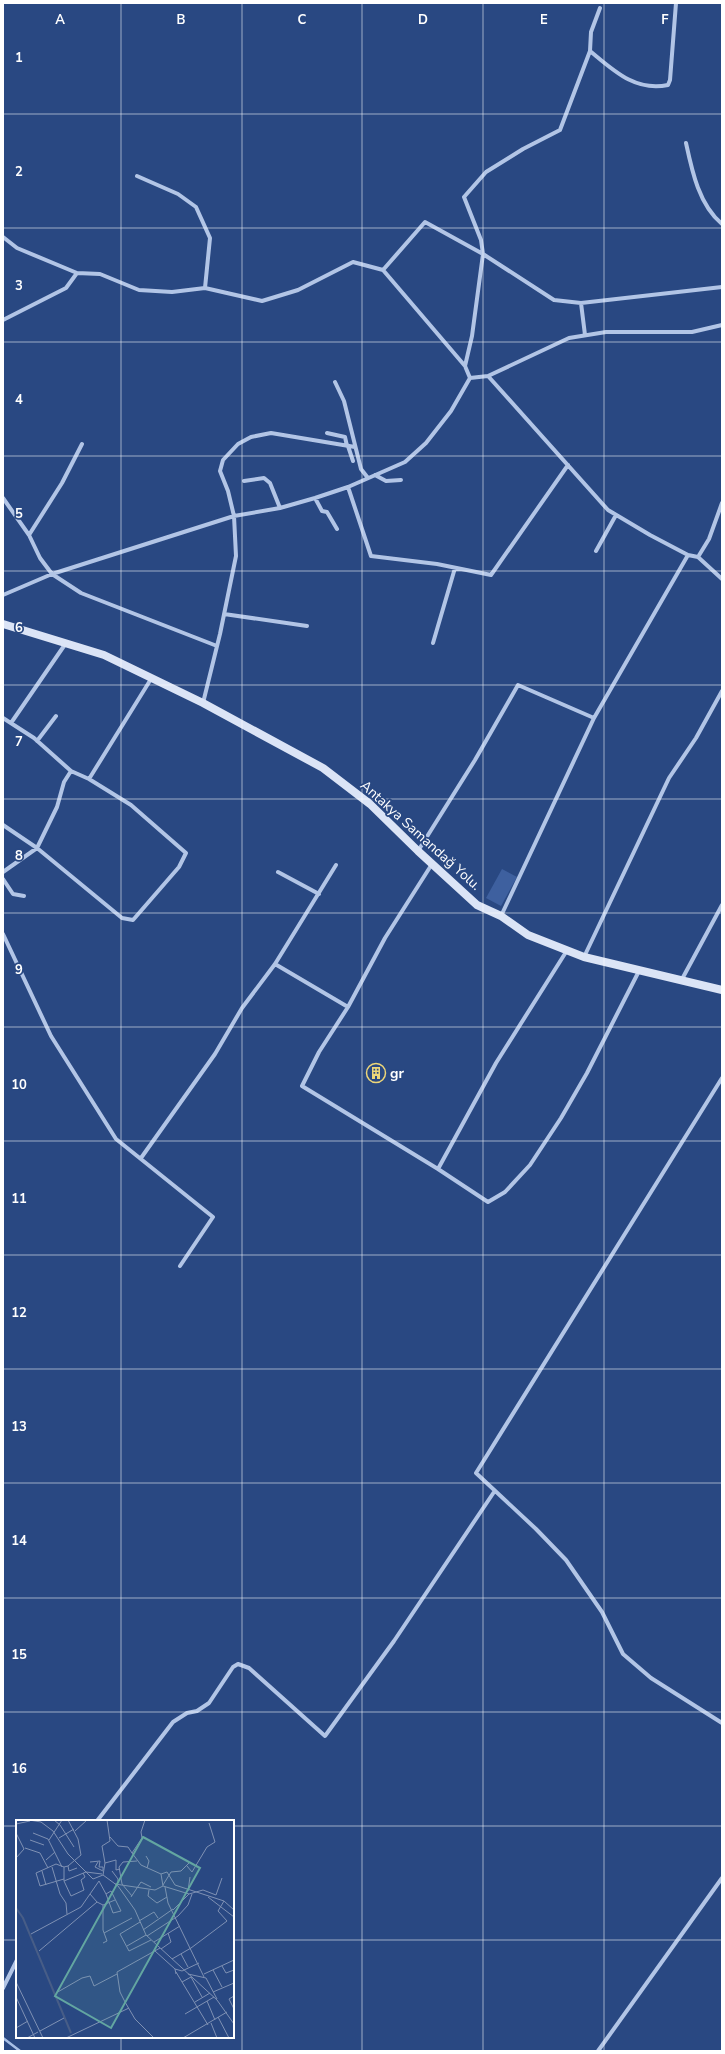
<svg xmlns="http://www.w3.org/2000/svg" width="725" height="2054" font-family="'Nunito Sans',sans-serif">
	<style>
		.green { fill: #3e609f }
		.lines { fill: none; stroke-linecap: round; stroke-linejoin: round }
		.stream { stroke: #a7bfe6; stroke-width: 2.5 }
		.street { stroke: #b2c5e6; stroke-width: 4 }
		.secondary { stroke: #dbe4f6; stroke-width: 8 }
		.grid { fill: none; stroke: #fff; stroke-width: 1; stroke-opacity: 0.55 }
		.labels { text-anchor: middle; stroke-width: 3.5; stroke-linejoin: round; paint-order: stroke }
		.street-label { font-size: 14px; fill: #fff; stroke: #294882 }
		.poi-label { font-size: 14px; font-weight: bold; fill: #fff; stroke: #294882; text-anchor: start }
		.inset-river { fill: none; stroke: #475d87; stroke-width: 2 }
		.inset-road { fill: none; stroke: #7f91b4; stroke-width: 1 }
		.view { fill: #63a6a1; fill-opacity: 0.15; stroke: #63a6a1; stroke-width: 2 }
		.inset-edge { fill: none; stroke: #fff; stroke-width: 2 }
		.grid-label { font-size: 13px; text-anchor: middle; font-weight: bold; fill: #fff; stroke: #294882; stroke-width: 3.5; stroke-linejoin: round; paint-order: stroke }
	</style>
	<rect width="100%" height="100%" fill="#294882"/>
	<path class="green" d="M502,869L517,877L501,906L486,898Z"/>
	<g class="lines">
		<path class="stream" d="M3,2038L20,2051"/>
		<path class="street" d="M590,51C613,70 635,92 668,85L670,80L676,3
			M686,143C692,171 699,205 722,224
			M137,176L178,194L196,207L210,238L205,288
			M3,237L17,248L77,273L100,274L139,290L172,292L205,288L262,301L298,290L353,262L383,270L465,366L470,378
			M383,270L425,222L483,254L554,300L581,303L722,287
			M581,303L585,335
			M3,320L66,288L77,273
			M465,366L472,336L483,254L481,240L464,197L486,172L523,149L560,130L590,51L591,32L600,8
			M488,376L608,510L650,535L688,555L698,557L722,579
			M335,382L344,401L361,469L368,478
			M327,433L345,437L347,446
			M348,446L353,461
			M375,475L386,481L401,480
			M244,481L264,478L270,483L280,508
			M348,487L371,556L437,564L491,575L568,465
			M3,498L29,535L40,558L52,574L81,593L217,646
			M315,498L322,511L327,512L337,529
			M29,535L62,483L82,444
			M596,551L616,515
			M698,557L709,539L722,503
			M3,595L52,574L234,516L280,508L315,498L348,487L405,462L426,443L451,411L470,378L488,376L569,338L606,332H692L722,325
			M224,614L307,626
			M433,643L455,568
			M203,703L220,634L236,556L234,516L228,491L220,471L223,460L238,444L251,437L271,433L355,447
			M3,718L34,738L71,771L89,779L131,805L186,853L179,867L133,920L122,918L37,848L3,825
			M11,723L66,643
			M37,741L56,716
			M89,779L151,679
			M418,851L475,760L518,685L594,718
			M432,864L385,938L348,1007L319,1052L302,1086L438,1169L488,1202L505,1192L530,1165L561,1118L587,1073L639,971
			M3,872L37,848L57,807L64,782L71,771
			M278,872L319,894
			M3,879L13,894L24,896
			M501,916L594,718L688,555
			M3,934L51,1036L116,1139L213,1217L180,1266
			M584,957L669,778L696,738L722,691
			M275,964L348,1007
			M681,981L722,905
			M722,1078L476,1473L536,1529L566,1560L602,1612L623,1654L651,1678L722,1723
			M141,1158L215,1054L242,1008L275,964L336,865
			M438,1169L496,1063L566,952
			M97,1821L173,1722L187,1713L197,1711L209,1703L233,1667L238,1664L249,1668L325,1736L394,1641L494,1492
			M3,1988L17,1960
			M598,2051L722,1878"/>
		<path class="secondary" d="M3,624L104,655L203,703L323,768L370,804L418,851L477,905L501,916L528,935L584,957L722,990"/>
	</g>
	<path class="grid" d="M121,3V1821M242,3V2051M362,3V2051M483,3V2051M604,3V2051M3,114H722M3,228H722M3,342H722M3,456H722M3,571H722M3,685H722M3,799H722M3,913H722M3,1027H722M3,1141H722M3,1255H722M3,1369H722M3,1483H722M3,1598H722M3,1712H722M3,1826H17M233,1826H722M3,1940H17M233,1940H722M121,2037V2051"/>
	<defs>
		<g id="building-ring" transform="scale(1)"><circle r="9.5" fill="#294882" stroke="#edd679" stroke-width="1.5"/><path d="M-4-6H4V6H1V3H-1V6H-4ZM-2.5-4.3h1.7v1.8h-1.7ZM.8-4.3h1.7v1.8H.8ZM-2.5-1h1.7V.8h-1.7ZM.8-1h1.7V.8H.8Z" fill="#edd679"/></g>
	</defs>
	<g fill-rule="evenodd">
		<use href="#building-ring" x="376" y="1073"/>
	</g>
	<g class="labels">
		<g class="street-label">
			<text transform="translate(421 835) rotate(42)" y="5">Antakya Samandağ Yolu.</text>
		</g>
		<g class="poi-label">
			<text x="390" y="1078">gr</text>
		</g>
	</g>
	<g transform="translate(16 1820)">
		<rect width="218" height="218" fill="#294882"/>
		<path class="inset-river" d="M0,88L7,98L55,213"/>
		<path class="inset-road" d="M13,0L25,2L37,11L52,34L77,59L87,55L102,66L119,90L130,115L201,180L218,204M38,0L44,5L58,27M129,0L125,12L126,18L116,33L125,45L145,54L147,66M0,4L14,1M59,11L71,0M0,13L8,29L0,38M17,13L32,19L46,47M94,17L102,26L112,27L116,33M43,18L58,9M14,20L28,25M33,20L46,0M9,28L24,33L32,48M130,36L133,41L131,48M30,40L39,32M74,42L84,41L83,47H87V50M82,42L79,47L87,51M89,43L100,40V50L104,49M52,46L53,51L61,48M171,46L176,52L191,27L199,22L193,3M36,47L44,74L50,83L51,94M48,47V61L55,76L68,70L65,60L69,57L67,53M26,51L30,65M96,51L102,59V63M145,54L151,52L159,65L208,81L218,90M87,55L89,43L86,26L94,21L91,0M48,59L24,66L20,53L40,44L48,47L52,46L65,35L62,19L52,0M48,61L70,52L86,54M83,61L90,74L95,71L105,91L97,93L90,74M99,64L139,70L147,66L173,74L187,70L200,75L206,58M147,65L155,52L165,51L173,43M149,67L152,83L188,157M133,70L132,76L141,83L151,77M172,71L174,57M74,74L81,82L87,85L99,80M116,76L106,64L103,47L107,42L121,41M115,77L125,62L135,67M192,77L218,97M157,90L173,74M123,101L138,92L142,98M124,102L104,114L113,131L135,120M127,110L157,89M88,113L116,98M15,114L65,87L83,61M131,116L162,96L172,85L176,74M138,122L164,106M87,123L91,121L87,110V85M111,126L130,115M175,128L211,101L202,91L208,81M145,129L155,122L152,113M23,131L81,82M139,131L159,149L160,154M165,134L172,147M156,139L175,128M206,146L210,153L218,150M159,149L166,151L183,143M197,150L206,167M160,152L192,205M172,154L190,158L201,179M188,154L218,140M0,162L27,218M166,162L175,157L186,177M197,172L218,163M40,173L66,158L74,156L78,166L101,154M218,176L213,179L218,189M0,177L19,218M191,181L199,200M179,182L194,173M169,194L198,177M202,197L213,218M195,203L201,218M0,208L12,201M24,211L48,198M11,218L22,212M50,218L113,188M138,218L119,199L109,182L104,172L101,152L144,128M167,218L211,192"/>
		<path class="view" d="M127,17L184,48L95,208L39,176Z"/>
		<rect width="218" height="218" class="inset-edge"/>
	</g>
	<g class="grid-label">
		<text x="60" y="24">A</text>
		<text x="181" y="24">B</text>
		<text x="302" y="24">C</text>
		<text x="423" y="24">D</text>
		<text x="544" y="24">E</text>
		<text x="665" y="24">F</text>
		<text x="19" y="62">1</text>
		<text x="19" y="176">2</text>
		<text x="19" y="290">3</text>
		<text x="19" y="404">4</text>
		<text x="19" y="518">5</text>
		<text x="19" y="632">6</text>
		<text x="19" y="746">7</text>
		<text x="19" y="860">8</text>
		<text x="19" y="974">9</text>
		<text x="19" y="1089">10</text>
		<text x="19" y="1203">11</text>
		<text x="19" y="1317">12</text>
		<text x="19" y="1431">13</text>
		<text x="19" y="1545">14</text>
		<text x="19" y="1659">15</text>
		<text x="19" y="1773">16</text>
	</g>
	<rect width="725" height="2054" fill="none" stroke="#ffffff" stroke-width="8"/>
</svg>
